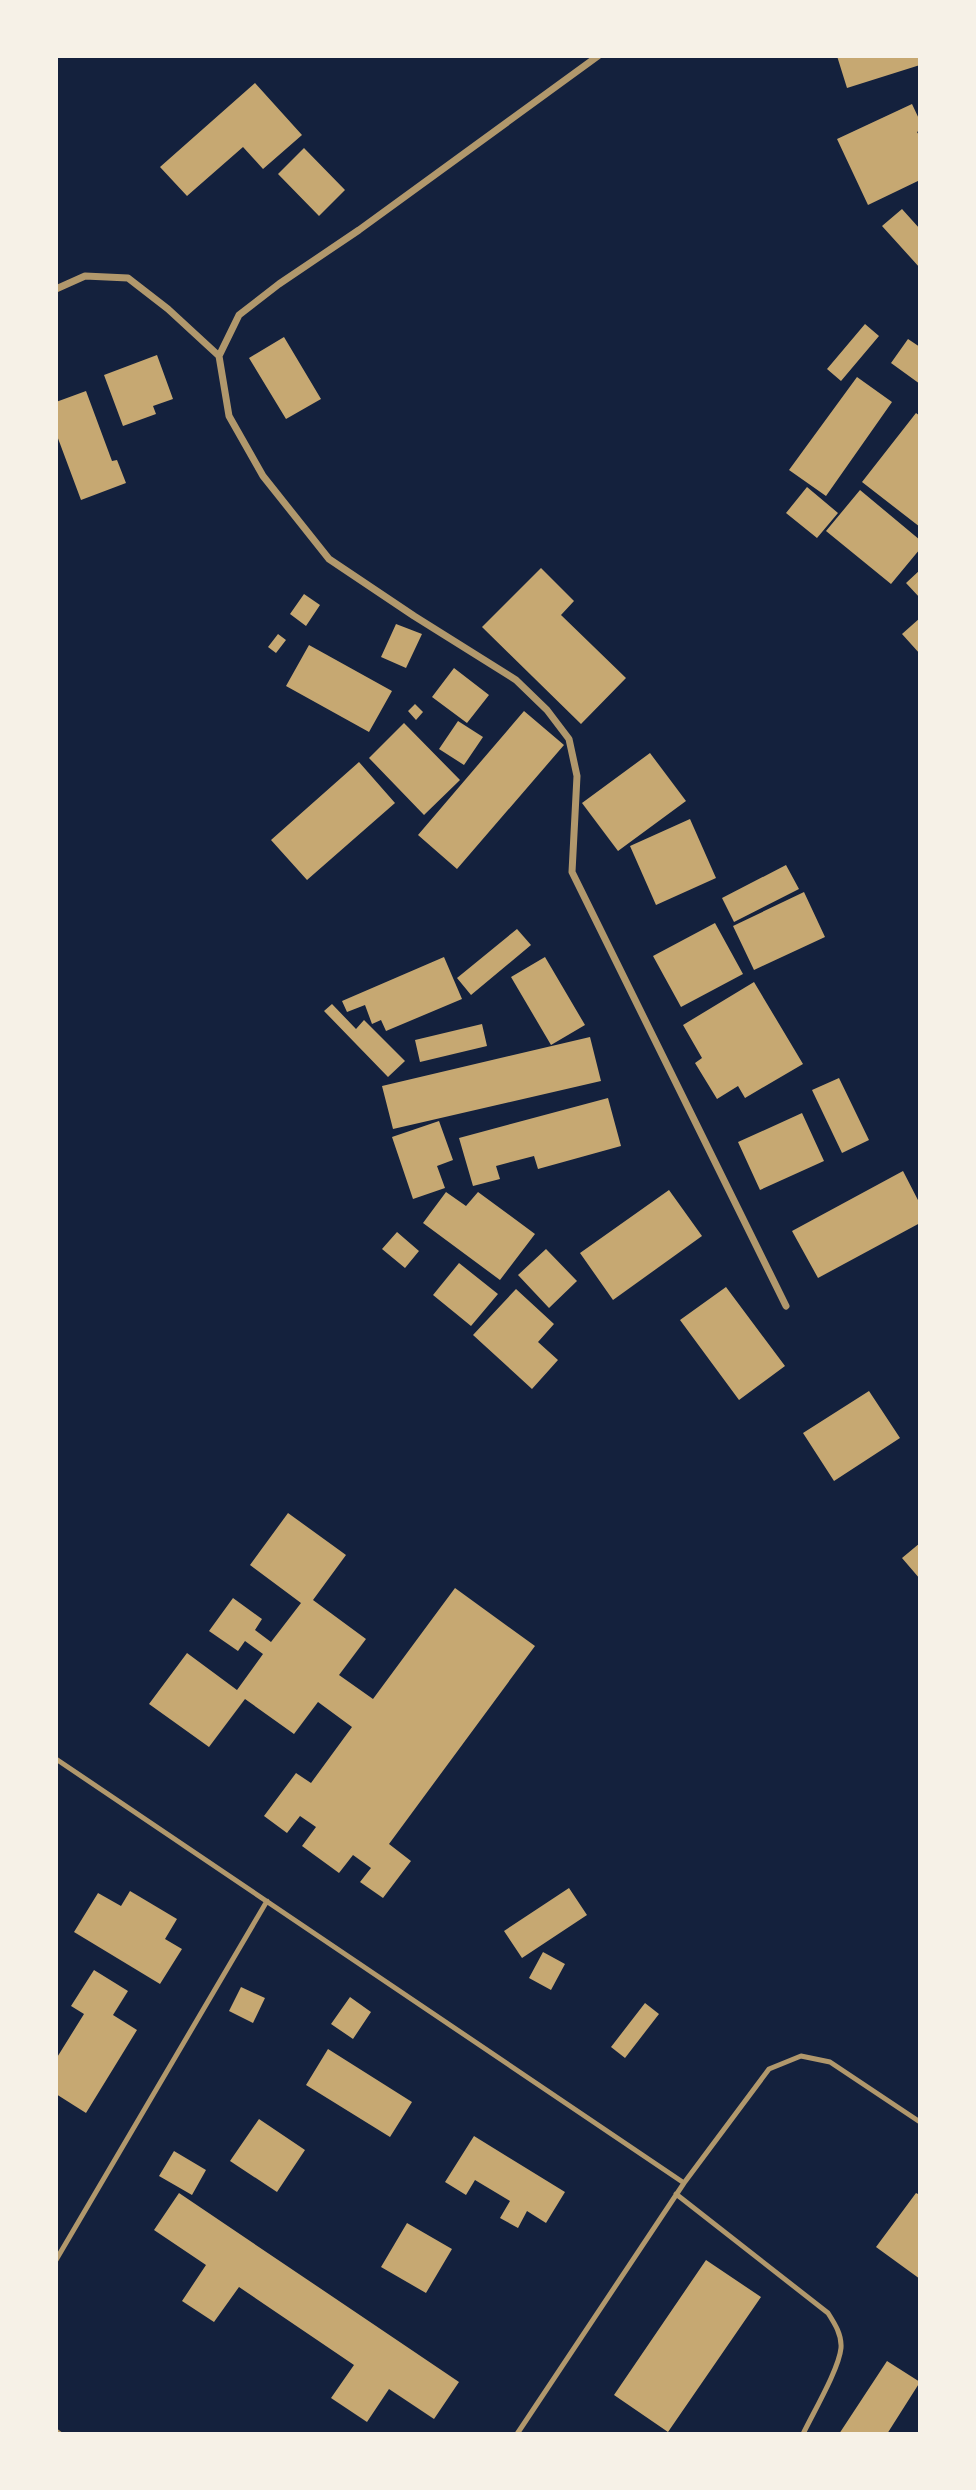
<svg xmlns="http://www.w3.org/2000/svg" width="976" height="2490" font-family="'DM Sans',sans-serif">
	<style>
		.building { fill: #c6a872 }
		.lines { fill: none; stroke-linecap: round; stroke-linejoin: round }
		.service { stroke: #b1986c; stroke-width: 5 }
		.minor { stroke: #b1986c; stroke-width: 7 }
	</style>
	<rect width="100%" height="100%" fill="#14213d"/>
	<path class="building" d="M837,56H920V65L847,88Z
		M255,83L302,135L263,169L243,147L187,196L160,167Z
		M912,104L920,121V130L917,132L920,137V180L868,205L837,139Z
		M304,148L345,190L319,216L278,174Z
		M902,209L920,229V268L882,226Z
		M865,324L879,336L841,381L827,369Z
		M284,337L321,399L286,419L249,358Z
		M908,339L920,347V384L891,363Z
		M157,355L173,399L153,406L156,414L123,426L104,375Z
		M857,377L892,402L826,496L789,470Z
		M86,391L112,461L117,460L126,483L81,500L56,433V402Z
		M916,413L920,416V527L862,482Z
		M807,487L838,513L817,538L786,513Z
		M860,490L920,540V549L891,584L826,531Z
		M541,568L574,601L561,615L626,678L581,724L482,627Z
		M920,570V598L906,583Z
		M304,594L320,605L306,626L290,614Z
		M920,618V654L902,634Z
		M396,624L422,634L406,668L381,657Z
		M278,634L286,640L276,653L268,647Z
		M309,645L392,691L369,732L286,686Z
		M454,668L489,695L467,723L432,697Z
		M415,704L423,712L416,720L408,711Z
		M524,711L564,745L457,869L418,835Z
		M458,721L483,737L464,765L439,749Z
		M404,723L460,780L424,815L369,758Z
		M650,753L686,801L618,851L582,803Z
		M359,762L395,803L307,880L271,840Z
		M690,819L716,878L656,905L630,846Z
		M786,865L799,889L734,922L722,898Z
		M804,892L825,937L754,970L733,926Z
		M715,923L743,974L681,1007L653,956Z
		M517,929L531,945L471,995L457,978Z
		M444,957L462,999L386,1031L381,1020L372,1024L365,1005L347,1012L342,1001Z
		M545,957L585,1025L551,1045L511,977Z
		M754,982L803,1064L745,1098L738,1086L717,1099L695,1063L702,1058L683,1025Z
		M332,1004L356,1029L364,1020L405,1061L388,1077L324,1011Z
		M482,1024L487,1046L420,1062L415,1040Z
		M590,1037L601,1081L393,1129L382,1086Z
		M839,1078L869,1140L842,1153L812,1090Z
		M608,1098L621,1146L538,1169L534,1156L496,1166L500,1179L473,1186L459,1138Z
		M802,1113L824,1161L760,1190L738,1142Z
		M439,1121L453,1160L437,1166L445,1188L413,1199L392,1137Z
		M903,1171L920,1204V1223L818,1278L792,1231Z
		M669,1190L702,1236L613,1300L580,1253Z
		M446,1192L466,1206L478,1192L535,1234L500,1280L423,1223Z
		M397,1232L419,1251L405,1268L382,1249Z
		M546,1249L577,1281L549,1308L518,1275Z
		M459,1263L498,1294L471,1326L433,1295Z
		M726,1287L785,1366L739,1400L680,1320Z
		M516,1289L554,1324L538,1342L558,1360L532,1389L473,1335Z
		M869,1391L900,1438L834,1481L803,1433Z
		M288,1513L346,1555L313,1600L366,1639L339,1675L373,1699L455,1588L535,1646L389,1844L411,1861L383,1898L360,1882L371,1868L353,1855L339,1873L302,1846L316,1827L300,1816L287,1833L264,1816L296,1773L311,1783L352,1727L318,1702L294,1734L245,1699L209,1747L149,1704L187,1653L237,1690L263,1654L245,1641L238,1651L209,1631L233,1598L262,1619L255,1630L271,1642L301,1603L250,1565Z
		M920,1543V1579L902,1558Z
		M569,1888L587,1915L522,1958L504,1931Z
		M130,1891L177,1919L165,1939L182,1949L160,1984L74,1932L98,1893L121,1906Z
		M543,1952L565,1964L551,1990L529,1978Z
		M94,1970L128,1991L113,2015L137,2030L86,2113L56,2094V2059L84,2014L71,2006Z
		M241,1987L265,1998L253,2023L229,2011Z
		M350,1997L371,2012L353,2039L331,2024Z
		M645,2003L659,2014L625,2058L611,2047Z
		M328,2049L412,2102L390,2137L306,2085Z
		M259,2119L305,2150L277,2192L230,2161Z
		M474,2136L565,2192L546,2223L527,2211L518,2228L500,2218L510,2201L475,2180L466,2195L445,2182Z
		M174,2151L206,2170L192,2195L159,2176Z
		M179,2193L459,2382L434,2419L389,2389L367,2422L331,2398L354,2365L239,2287L214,2322L182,2301L206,2265L154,2230Z
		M916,2193L920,2195V2279L876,2247Z
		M407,2223L452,2249L426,2293L381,2267Z
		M706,2260L761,2297L668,2432L614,2395Z
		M887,2361L920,2382L887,2434H839Z"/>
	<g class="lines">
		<path class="service" d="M56,1759L684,2183L517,2434
			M684,2183L769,2069L801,2056L830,2062L920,2122
			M676,2194L828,2313C835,2324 842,2335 841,2348C839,2369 813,2413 803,2434
			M56,2260L267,1901
			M56,2431L60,2434"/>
		<path class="minor" d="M598,56L359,230L279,284L239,315L219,356L229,416L263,476L329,559L414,616L516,680L547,710L569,739L577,776L572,872L786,1306
			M56,289L85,276L128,278L168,309L219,356"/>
	</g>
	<rect width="976" height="2490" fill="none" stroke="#f6f1e7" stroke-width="116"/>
</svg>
